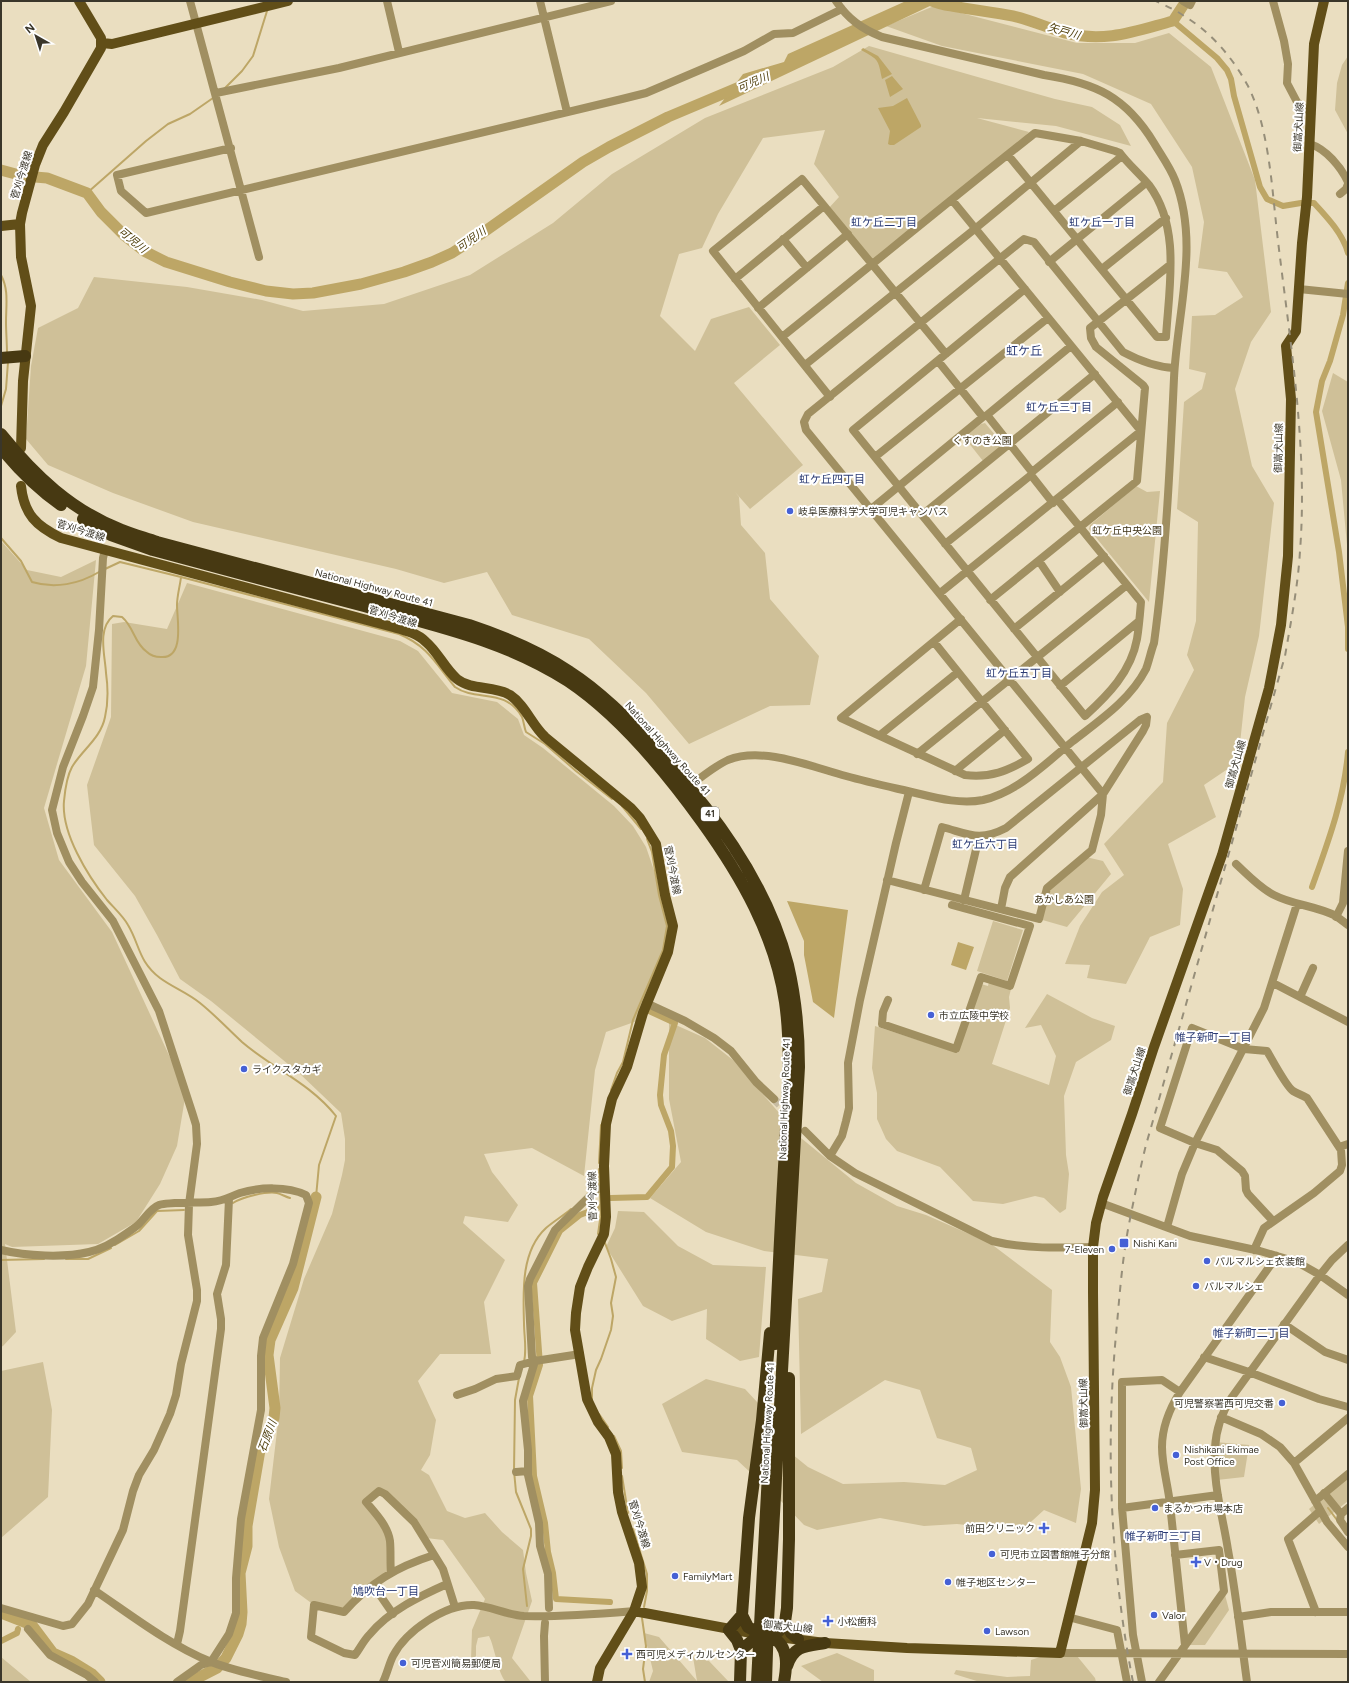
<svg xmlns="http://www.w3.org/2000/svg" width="1349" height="1683" font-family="Figtree,'Noto Sans JP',sans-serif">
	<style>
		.green { fill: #cfc098 }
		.water { fill: #bda666 }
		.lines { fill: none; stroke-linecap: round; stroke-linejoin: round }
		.stream { stroke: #bda666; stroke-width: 2 }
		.canal { stroke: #bda666; stroke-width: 6 }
		.river { stroke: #bda666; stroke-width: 11 }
		.minor-tunnel { stroke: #c7bca2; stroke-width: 8; stroke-dasharray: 8 4; stroke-linecap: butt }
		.minor { stroke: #a08f61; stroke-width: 8 }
		.major { stroke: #614e18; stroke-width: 10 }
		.highway { stroke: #473912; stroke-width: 12 }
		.rail { stroke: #968e79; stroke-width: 2; stroke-dasharray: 7 7; stroke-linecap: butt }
		.poi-dot { fill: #4661d5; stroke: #fff; stroke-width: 1.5 }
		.labels { text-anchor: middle; stroke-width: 4; stroke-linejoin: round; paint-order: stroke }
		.shield { fill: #fff; stroke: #75726a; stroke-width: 1 }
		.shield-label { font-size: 9px; font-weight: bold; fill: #3a362a }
		.street-label { font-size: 10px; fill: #3a362a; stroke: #fff }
		.park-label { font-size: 10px; fill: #3c3114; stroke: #fff }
		.poi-label { font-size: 10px; fill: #3a362a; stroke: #fff; text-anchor: start }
		.water-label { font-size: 11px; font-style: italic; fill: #4e3d09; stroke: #fff }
		.neighbourhood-label { font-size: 11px; fill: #2b3b74; stroke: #fff }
		.quarter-label { font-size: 12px; fill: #2b3b74; stroke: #fff }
	</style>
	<rect width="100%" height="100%" fill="#eadec0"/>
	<path class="green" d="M934,6L1077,43H1135L1169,33L1211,67L1255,180L1271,312L1251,342L1235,389L1252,466L1274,503L1259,636L1245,697L1238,762L1204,785L1216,817L1168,844L1183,889L1180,925L1150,937L1126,984L1087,978L1090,965L1065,964L1080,926L1102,892L1124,875L1104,844L1163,782L1167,723L1194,670L1187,655L1196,621L1198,522L1177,509L1184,402L1202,389L1206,373L1189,369L1192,316L1215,315L1243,297L1227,272L1198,268L1204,222L1192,167L1151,104L1083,74L942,46L886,26Z
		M869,46L1055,99L1092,107L1120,125L1131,146L1056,126L977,118L1029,132L1008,155L873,264L827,210L839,197L814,164L825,130L763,138L718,214L702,248L679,254L660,316L695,351L711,319L749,307L780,345L734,383L803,465L750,509L735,492L739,497L741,525L765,553L770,599L819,656L810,705L770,706L689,744L646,693L589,639L512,615L487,572L444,583L396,569L193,522L113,493L48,465L26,439L31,366L38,328L78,308L94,277L187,287L262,300L303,311L384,304L470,275L553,223L612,174L705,118L833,67Z
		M1348,56V134L1335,110L1337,83L1342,65Z
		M1333,373L1348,382V556L1341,480L1322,411Z
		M985,423L1001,442L1000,448L983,461L964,437L981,424Z
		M1136,486L1147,492L1160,491L1149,602L1089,529L1090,525Z
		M1,541L27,570L61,577L96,560L86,666L44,808L59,860L112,932L186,1092L177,1146L160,1184L136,1222L98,1244L12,1247L5,1244L16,1332L3,1346L1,1347Z
		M187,583L400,641L418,651L452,693L497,702L518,719L524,735L543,748L614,806L633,826L646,847L673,926L640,1020L606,1032L595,1070L584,1176L532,1148L484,1154L492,1172L518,1205L508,1222L465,1216L463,1223L505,1260L484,1302L491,1354H440L418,1381L436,1420L430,1455L421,1470L429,1475L447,1511L465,1518L485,1513L502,1532L523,1550L526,1573L532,1601L512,1658L531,1682H506C498,1674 495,1648 489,1636L478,1638L476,1646V1664L471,1660L472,1630L485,1599L443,1540L426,1538L378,1490L366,1502L388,1533L391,1573L344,1612L314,1605L295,1591L279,1547L269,1499L279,1414L280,1358L304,1279L332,1214L342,1175L345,1160V1139L341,1113L299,1073L211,1001L180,979L157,935L135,896L94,845L87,785L111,717L112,624L124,622L167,629Z
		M1086,857L1103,861L1111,874L1067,927L1039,919L1047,888Z
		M993,921L1023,930L1007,981L977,971Z
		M989,982L1011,989L1009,997L1010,1008L992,1064L1049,1085L1056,1056L1041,1025L1025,1028L1047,994L1092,1018L1115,1026L1111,1040L1076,1062L1064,1096L1066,1155L1069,1174L1066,1209L1060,1213L1044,1198L1035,1196L1003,1204L973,1201L940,1167L897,1151L886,1139L877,1119V1093L872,1068L875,1026L958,1053L981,984L988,986Z
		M669,1022L705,1038L733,1060L801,1138L856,1183L897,1206L926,1215L990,1243L1052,1290L1050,1342L1060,1357L1071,1387L1081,1489L1076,1523L1044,1510L1021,1531L957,1524L924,1526L880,1518L817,1530L804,1525L779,1499L737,1460L682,1452L662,1404L706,1379L745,1389L758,1403L792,1454L808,1467L843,1484L904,1482L945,1485L977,1470L971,1448L937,1438L920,1390L885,1380L801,1434L798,1299L822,1292L828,1259L764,1251L706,1232L650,1198L681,1162L669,1099Z
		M618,1211L644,1212L678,1246L713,1265L766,1267L759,1357L740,1361L706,1339L707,1309L672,1321L643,1306L606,1247L615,1228Z
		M43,1362L52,1410L48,1497L1,1538V1371Z
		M1215,1442L1249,1445L1244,1477L1217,1480Z
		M1348,1477V1501L1319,1524L1309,1509Z
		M1224,1591L1229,1610L1205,1645H1185Z
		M644,1633L659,1637L697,1681L693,1657L709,1661L729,1682H649L653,1671Z
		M837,1653L874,1670V1682H823L801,1666Z
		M1046,1655L1077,1656L1095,1678L1096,1682H980L954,1674L956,1670L1007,1677L1030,1676L1031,1660Z
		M1,1657L31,1682H1Z"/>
	<path class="water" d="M906,1H936L932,5L719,106L743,74L784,62L788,54Z
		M863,48L878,56L892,74L882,79C878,59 879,60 861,50Z
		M892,76L903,89L890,97L885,80Z
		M907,98L921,125V127L894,145H890L888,144L890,131L878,108L893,106Z
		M787,901L848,910L834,1018L813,1002L804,955V941Z
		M958,942L974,947L966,970L951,965Z"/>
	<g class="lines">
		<path class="stream" d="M224,89L242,71L253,56L267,11
			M87,193L146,141L168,124L190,114L213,98
			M1,275C9,290 6,305 6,322C6,332 7,343 7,354
			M1,406L6,389L8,362
			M1,538L21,561L32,582C55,589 79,584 99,572
			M105,569L120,562L181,577C180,586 177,596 177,605C177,619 185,659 161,657C156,657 151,656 147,652C134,643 134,627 122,617L113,616C97,629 105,655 106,673C108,687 108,704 105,717C101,738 82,750 72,767C67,776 65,790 64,801C61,833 88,876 107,900C114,908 123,916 128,925C140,945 138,961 160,978C172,987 188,993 200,1003C215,1015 228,1029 242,1042C272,1068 310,1083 336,1116L319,1165L316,1197
			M181,577L399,634C428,646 436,664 455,687C476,702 505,687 522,717C524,722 524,727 526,732L545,744L576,771L612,799
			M622,806L641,829
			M611,1090L617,1073L623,1062L633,1020L663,950L667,926L659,895L652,852L647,839
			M599,1163L601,1125
			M599,1184V1169
			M233,1203C242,1197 267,1191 277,1193C281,1194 286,1197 290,1198
			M598,1234L601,1213L600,1194
			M115,1245L139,1231L157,1211L184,1210
			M66,1259H88L111,1248
			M1,1260L44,1259
			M524,1362C527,1349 524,1336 524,1323C523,1291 521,1251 546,1228C554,1221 563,1216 571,1209
			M519,1378L515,1400L514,1471L516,1492L531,1529V1536L523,1569L527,1606
			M592,1400V1388L596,1370L601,1359L611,1330L613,1316L611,1303L616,1277L611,1259L605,1243
			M599,1414L608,1427
			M614,1436L621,1451L622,1468
			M622,1476L628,1513
			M1328,1508L1337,1520
			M633,1529L647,1574V1591L644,1607
			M642,1618L646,1646L643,1669L645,1682"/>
		<path class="canal" d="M1173,21L1217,58L1227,70L1231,79L1234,96L1260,187L1267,199L1283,206L1301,203H1314C1327,217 1343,234 1348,253
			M1348,283L1343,315L1330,361L1322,381L1316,412L1339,552L1348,627V649
			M1312,887C1328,842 1344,800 1348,752
			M611,1198L647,1197L672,1167L673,1146L671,1131L661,1105L660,1095L664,1055L675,1023L649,1011
			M600,1207L580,1215L560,1231L534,1283L540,1365L530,1396L534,1476L545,1523L548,1552L553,1573L556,1599L610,1602
			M26,1623H27
			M1,1641L17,1633L18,1629"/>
		<path class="river" d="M932,1C938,4 945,5 952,6C972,10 993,12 1013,16C1031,20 1048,28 1065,33C1106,43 1135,31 1173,21L1186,1
			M1,170L23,176L47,178L87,193L101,212L125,236L144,251L166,262L230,282L266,291L293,294L313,293L361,284L404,272L432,262L452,253L481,234L583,162L609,147L668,117L744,85
			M1,1613L32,1625L53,1653L71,1661L92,1674L100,1682
			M190,1682L217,1668L226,1658L238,1634L241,1624L242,1612L240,1573L247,1546V1526L261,1444L274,1418L275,1408L268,1355L270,1340L293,1288L316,1197"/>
		<path class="minor-tunnel" d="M774,1099L788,1113"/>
		<path class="minor" d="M190,1L259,257
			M387,1L399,52
			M540,1L567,112
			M1183,1L1190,5L1192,1
			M1273,1L1284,41L1288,64L1287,83L1297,102L1311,114
			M216,93L339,68L611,1
			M1310,144C1326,149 1341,167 1348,182
			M231,148L117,175L121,191L146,213L622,99L646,93L707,67L744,51L774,34L793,33L842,9
			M1340,194L1346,189L1348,184
			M952,200L1141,431
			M1054,211L1122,156
			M783,239L807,268
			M1049,262L1146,183
			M1102,269L1166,218
			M735,279L824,206
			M1025,289L853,430L1085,716C1108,695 1131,672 1137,639C1139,627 1140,614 1141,602L1057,499
			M1299,289L1348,294
			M758,308L848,234
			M782,337C867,269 950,200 1035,133L1081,141L1115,151L1120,153C1128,164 1140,174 1149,185C1181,228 1169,287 1166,337H1157L1008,155
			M938,361L983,417L987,415L1032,472L1031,475L1053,503
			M805,365L976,228L1081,141
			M830,397L713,251L802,179L946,354
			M987,415L1071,346
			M875,457L1048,318
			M1032,472L1118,402
			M871,509L983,417
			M922,515L1095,374
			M945,544L1031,475
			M1039,561L1060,592
			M940,593L1141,431
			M990,600L1137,481L1145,388L1143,385L1096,347L1091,338L1090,328L1170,265
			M1014,629L1104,556
			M934,642L1028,759C1007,771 991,778 965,775L841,718L961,619
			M1060,686L1139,621
			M880,735L958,672
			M917,754L1127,585
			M955,771L1005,730
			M686,789C699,779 713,767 728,760C763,746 812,767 846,776C871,783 895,788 920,794C940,799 962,804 983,800C1018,792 1046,763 1073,741C1100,720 1130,700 1146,669C1149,661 1151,651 1154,643C1166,555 1170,466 1174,378C1177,313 1200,243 1175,180C1170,167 1161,155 1154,143C1126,97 1096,83 1044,75L882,37C862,29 848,19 836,1
			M1236,864C1248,875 1260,888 1274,895C1293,905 1317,906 1336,916C1340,919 1344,922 1348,925
			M887,880L1039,919L1047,888L1092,850L1101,815L1103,794L806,430L804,422L808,414L1024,239L1034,242L1123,352C1140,361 1155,367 1174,368
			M924,890L942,827C969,834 979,842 1006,828L1140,720L1147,717L1146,725L1143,731L1103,794L1010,877L1005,888L1001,909
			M964,900L979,837
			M1336,917L1343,903L1348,851
			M1273,983L1348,1022
			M1300,997L1313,968
			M888,1000L883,1012L882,1024L956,1049L981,977L1010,986L1030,926L952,905
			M646,1003L685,1021L714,1038L731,1051L756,1082L774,1099
			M805,1131L830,1156L855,1173L992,1241C1025,1249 1059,1248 1093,1247
			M1339,1147L1348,1144
			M830,1156L842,1136L846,1121L849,1108L848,1063L860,1000L896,843L909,792
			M1101,1203L1190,1236L1260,1251L1297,1262L1320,1275L1348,1295
			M1167,1227L1182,1174L1195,1143L1264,1008L1297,904
			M1,1250C26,1256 64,1258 89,1252C102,1249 116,1241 127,1233C131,1230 136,1227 139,1224C146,1217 151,1208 159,1205C167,1202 200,1203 211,1202C224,1201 229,1197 240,1193C260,1187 287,1186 306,1195L309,1203L293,1264L263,1338L261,1356V1410L241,1519L236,1578V1613L229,1634L211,1662L201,1665L177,1682
			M1254,1250L1264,1228L1314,1193L1340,1171L1342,1165L1341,1150L1307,1098C1302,1095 1298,1094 1293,1091C1286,1086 1273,1061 1267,1051L1244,1049L1192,1028L1160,1128L1195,1143L1217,1150L1242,1171L1245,1176L1246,1190L1248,1194L1273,1221
			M1284,1324L1325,1352L1348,1360
			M1204,1357L1249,1372L1319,1399L1348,1407
			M457,1395L475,1389L496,1379L517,1376L520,1365L535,1361L580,1354
			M1221,1417L1261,1434L1280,1447L1294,1463L1327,1522L1348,1547
			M1294,1463L1348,1418
			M516,1472L528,1471
			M1324,1493L1341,1514
			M1315,1501L1348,1474
			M1122,1508L1218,1495
			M1348,1508L1341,1514L1340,1520L1348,1532
			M434,1555C396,1567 370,1583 344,1612L314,1605L311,1637L344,1653L355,1655C360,1648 364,1640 370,1634C389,1611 420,1596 447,1584
			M391,1573C390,1563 391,1552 390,1541C388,1526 375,1513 366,1502L379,1491L385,1494L414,1522L443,1569L455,1607
			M373,1585L393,1614
			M94,1590C131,1615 168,1644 209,1661C233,1671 261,1676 286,1682
			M1,1608L63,1626L72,1624L88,1604L123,1530L133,1491L139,1475L154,1450L170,1414L176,1395L181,1364L197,1301V1290L188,1235L189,1204L197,1144L196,1125L192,1112L159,1011L113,921L82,882L69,862L57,833L52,810L63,767L83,716L93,687L99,630L103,558L105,550
			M549,1608L548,1574L540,1546L539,1523L528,1475V1450L523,1401L535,1361L532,1357L528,1286L530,1279L555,1230L596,1190L604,1187
			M1316,1612L1288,1539L1320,1511
			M1068,1617L1117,1630L1127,1682
			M1238,1617L1271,1612H1348
			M28,1629L50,1655L87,1675L95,1682
			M177,1644L180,1631L221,1329V1319L217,1294L226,1265L229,1199
			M1185,1645C1180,1598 1175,1551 1170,1504C1168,1485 1162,1466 1162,1447C1162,1427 1170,1408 1180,1392L1277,1256
			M1060,1653L1348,1654
			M383,1682C387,1674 389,1664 393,1656C406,1631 445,1604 474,1605C490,1606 507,1615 524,1616C561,1617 597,1614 634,1611
			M545,1682L544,1636L545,1623
			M1142,1682L1133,1635L1122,1508V1382L1162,1380L1180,1392
			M1159,1682L1224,1591L1219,1550L1175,1555
			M1247,1682C1241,1638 1236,1594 1228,1550C1223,1517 1212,1481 1215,1448C1216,1430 1222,1412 1232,1397L1320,1275L1332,1260L1348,1245"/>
		<path class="major" d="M102,43L112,44L288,1
			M1,226L20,224
			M21,448L23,381L31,306L21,257L20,224L22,213L35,165L43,145L64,112L101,48V38L79,1
			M21,486C24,514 36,526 61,538L393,627C404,630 417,633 426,642C438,652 445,669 457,679C472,691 494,685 510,695C525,705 532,725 545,737L631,808L640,818L656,844L665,895L673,926L668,952L643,1013L627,1067L612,1099L606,1124L604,1166L606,1217L604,1234L588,1267L580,1287L576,1313L575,1330L587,1399L598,1422L609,1437L616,1454L618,1492L622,1512L639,1563L642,1587L634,1611L600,1668L597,1682
			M634,1611L762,1635L825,1643L907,1648L1060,1653L1092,1523L1095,1490L1093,1292V1247L1096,1223L1103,1197L1132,1114L1154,1047L1222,855L1269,688L1281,625L1288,556L1291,399L1286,346L1296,331L1302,243L1307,197L1314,44L1324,1"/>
		<path class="highway" d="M1,358L25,356
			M1,434C34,475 72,511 122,530C134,535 146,538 157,542L469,625C505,637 539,651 570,672C601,692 626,718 651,744C710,807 766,880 788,965C796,999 799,1033 799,1067L768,1621L766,1682
			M1,448C19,470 38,489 61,505
			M83,519L111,535L153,550C223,569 294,588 364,606C436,626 504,640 568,681C619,715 666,772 702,822C741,876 775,935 785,1002C792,1051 787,1101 785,1150C781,1215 778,1279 775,1344
			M785,1622L791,1633L798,1639
			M762,1635L748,1627L742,1615L749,1518L762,1420L770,1333
			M741,1650L737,1640L729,1630L742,1615
			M787,1666C794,1645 806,1646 825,1643
			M740,1682L741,1650L753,1640L762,1635
			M757,1682L771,1417
			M784,1682C787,1666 789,1646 772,1637L779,1631L785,1622L787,1608L789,1539V1378"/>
		<path class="rail" d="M1133,1682C1110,1564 1105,1444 1117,1324C1120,1289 1123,1253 1130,1219C1135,1194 1140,1169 1146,1145L1285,656C1291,621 1298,586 1300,551C1308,448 1290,342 1278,241C1272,192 1270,130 1248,86C1233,58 1211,32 1184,16C1176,10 1166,6 1156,1"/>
	</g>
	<g class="poi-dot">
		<circle cx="790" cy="511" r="4"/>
		<circle cx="931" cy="1015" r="4"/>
		<circle cx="244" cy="1069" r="4"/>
		<rect x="1119" y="1238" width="10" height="10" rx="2"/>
		<circle cx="1112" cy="1249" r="4"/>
		<circle cx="1207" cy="1261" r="4"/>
		<circle cx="1196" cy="1286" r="4"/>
		<circle cx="1282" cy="1403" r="4"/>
		<circle cx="1176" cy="1455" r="4"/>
		<circle cx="1155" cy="1508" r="4"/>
		<path d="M1042 1522h4v4h4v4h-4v4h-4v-4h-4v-4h4z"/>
		<circle cx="992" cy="1554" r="4"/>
		<path d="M1194 1556h4v4h4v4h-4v4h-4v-4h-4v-4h4z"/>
		<circle cx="675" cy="1576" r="4"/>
		<circle cx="948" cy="1582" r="4"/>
		<circle cx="1154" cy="1615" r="4"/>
		<path d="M826 1615h4v4h4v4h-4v4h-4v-4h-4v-4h4z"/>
		<circle cx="987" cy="1631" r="4"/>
		<path d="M625 1648h4v4h4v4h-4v4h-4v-4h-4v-4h4z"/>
		<circle cx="403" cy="1663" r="4"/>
	</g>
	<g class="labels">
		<rect class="shield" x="701" y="807" width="18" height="14" rx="3"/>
		<g class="shield-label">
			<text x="710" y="817">41</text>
		</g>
		<g class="street-label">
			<text transform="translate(1298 127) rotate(-87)" y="4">御嵩犬山線</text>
			<text transform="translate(21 175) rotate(-73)" y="4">菅刈今渡線</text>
			<text transform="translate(1278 448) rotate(-89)" y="4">御嵩犬山線</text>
			<text transform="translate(81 530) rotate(17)" y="4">菅刈今渡線</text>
			<text transform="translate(374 587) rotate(15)" y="4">National Highway Route 41</text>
			<text transform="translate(393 616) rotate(17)" y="4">菅刈今渡線</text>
			<text transform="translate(668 748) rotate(48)" y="4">National Highway Route 41</text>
			<text transform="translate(1235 764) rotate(-74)" y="4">御嵩犬山線</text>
			<text transform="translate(673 870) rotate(79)" y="4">菅刈今渡線</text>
			<text transform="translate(1134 1071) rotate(-72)" y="4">御嵩犬山線</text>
			<text transform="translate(784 1099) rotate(-88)" y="4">National Highway Route 41</text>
			<text transform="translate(592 1196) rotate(-91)" y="4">菅刈今渡線</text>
			<text transform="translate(1083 1403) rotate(-91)" y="4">御嵩犬山線</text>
			<text transform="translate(767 1423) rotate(-87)" y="4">National Highway Route 41</text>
			<text transform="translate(640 1524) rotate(73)" y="4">菅刈今渡線</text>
			<text transform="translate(788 1626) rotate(6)" y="4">御嵩犬山線</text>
		</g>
		<g class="park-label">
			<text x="982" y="444">くすのき公園</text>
			<text x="1127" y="534">虹ケ丘中央公園</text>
			<text x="1064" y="903">あかしあ公園</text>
		</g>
		<g class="poi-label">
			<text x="798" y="515">岐阜医療科学大学可児キャンパス</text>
			<text x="939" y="1019">市立広陵中学校</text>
			<text x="252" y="1073">ライクスタカギ</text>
			<text x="1133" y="1247">Nishi Kani</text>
			<text x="1104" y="1253" text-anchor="end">7-Eleven</text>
			<text x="1215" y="1265">パルマルシェ衣装館</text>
			<text x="1204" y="1290">パルマルシェ</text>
			<text x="1274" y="1407" text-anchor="end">可児警察署西可児交番</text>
			<text x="1184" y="1453">Nishikani Ekimae<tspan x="1184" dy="12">Post Office</tspan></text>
			<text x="1163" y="1512">まるかつ市場本店</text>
			<text x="1035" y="1532" text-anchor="end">前田クリニック</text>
			<text x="1000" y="1558">可児市立図書館帷子分館</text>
			<text x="1204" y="1566">V・Drug</text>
			<text x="683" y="1580">FamilyMart</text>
			<text x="956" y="1586">帷子地区センター</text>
			<text x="1162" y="1619">Valor</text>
			<text x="837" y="1625">小松歯科</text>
			<text x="995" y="1635">Lawson</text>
			<text x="636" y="1658">西可児メディカルセンター</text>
			<text x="411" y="1667">可児菅刈簡易郵便局</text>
		</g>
		<g class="water-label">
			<text transform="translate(1064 31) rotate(16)" y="4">矢戸川</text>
			<text transform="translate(753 82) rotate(-23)" y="4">可児川</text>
			<text transform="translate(471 239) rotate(-35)" y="4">可児川</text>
			<text transform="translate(133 240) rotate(40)" y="4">可児川</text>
			<text transform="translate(267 1436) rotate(-70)" y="4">石原川</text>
		</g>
		<g class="neighbourhood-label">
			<text x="884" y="226">虹ケ丘二丁目</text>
			<text x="1102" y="226">虹ケ丘一丁目</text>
			<text x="1059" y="411">虹ケ丘三丁目</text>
			<text x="832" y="483">虹ケ丘四丁目</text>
			<text x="1019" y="677">虹ケ丘五丁目</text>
			<text x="985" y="848">虹ケ丘六丁目</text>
			<text x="1213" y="1041">帷子新町一丁目</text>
			<text x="1251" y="1337">帷子新町二丁目</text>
			<text x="1163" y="1540">帷子新町三丁目</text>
			<text x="386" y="1595">鳩吹台一丁目</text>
		</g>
		<g class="quarter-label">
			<text x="1024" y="355">虹ケ丘</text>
		</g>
	</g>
	<rect width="1349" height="1683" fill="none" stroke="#3a362a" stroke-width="4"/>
	<g transform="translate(36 36) rotate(321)" stroke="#ffffff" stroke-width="3" paint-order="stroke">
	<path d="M0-3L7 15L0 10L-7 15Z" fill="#3a362a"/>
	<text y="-6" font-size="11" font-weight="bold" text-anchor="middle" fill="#3a362a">N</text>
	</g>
</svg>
